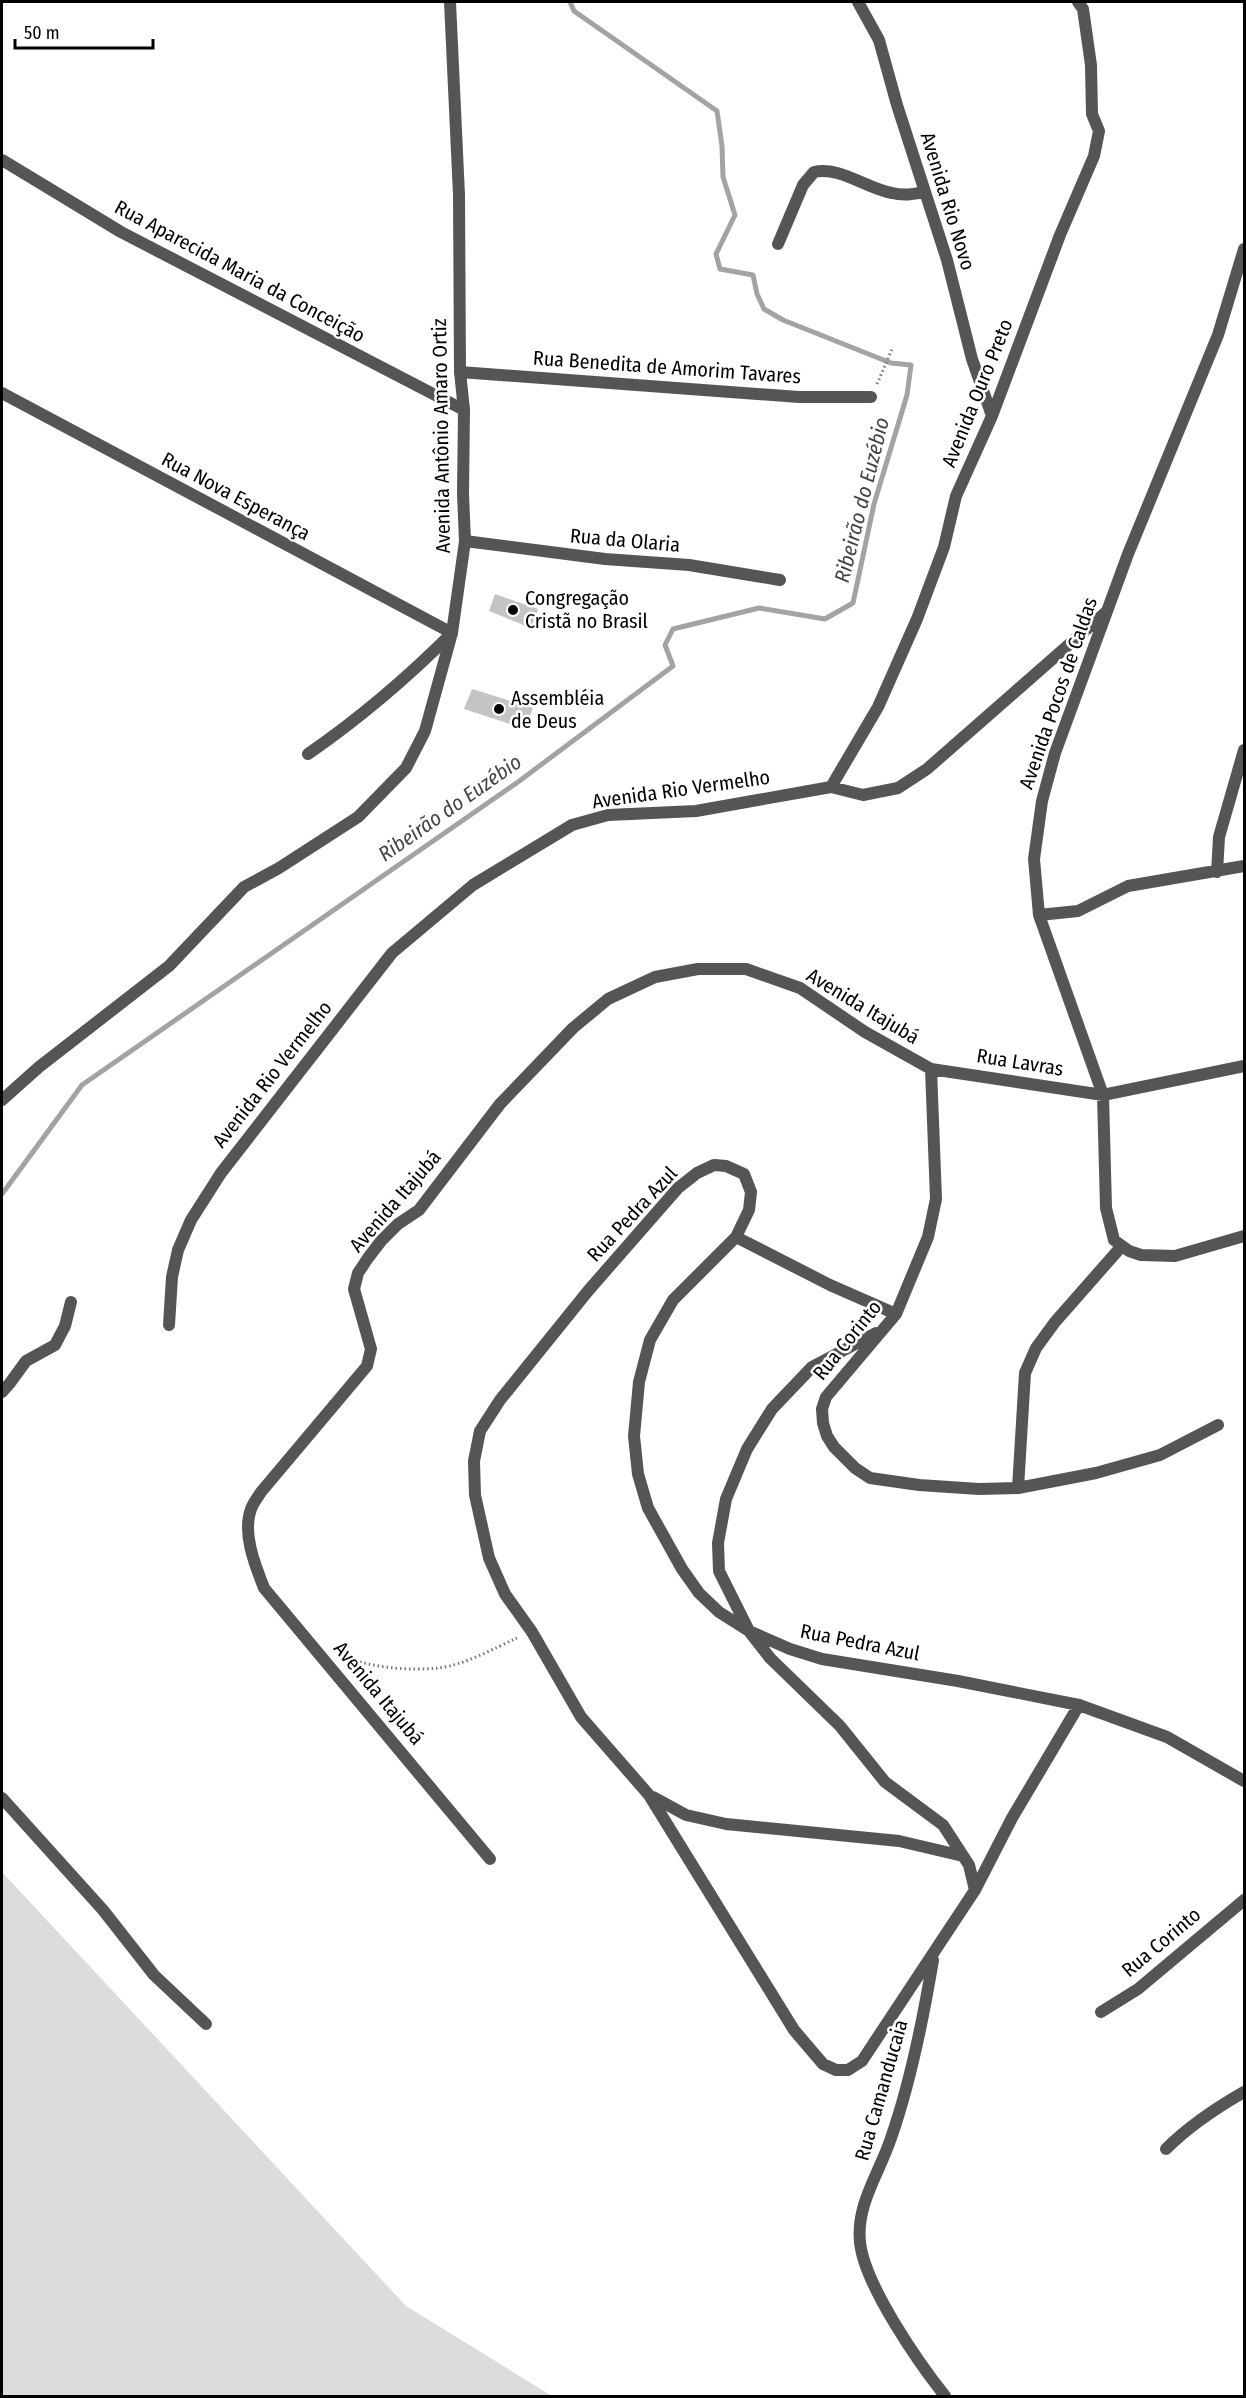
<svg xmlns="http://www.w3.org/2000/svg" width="1246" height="2398" font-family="'Fira Sans Condensed',sans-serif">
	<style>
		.green { fill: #dcdcdc }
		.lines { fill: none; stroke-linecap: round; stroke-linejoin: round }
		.stream { stroke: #a3a3a3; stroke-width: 5 }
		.building { fill: #c4c4c4 }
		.path { stroke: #777; stroke-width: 3; stroke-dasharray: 1.5 3; stroke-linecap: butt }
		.minor { stroke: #555; stroke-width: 12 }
		.tertiary { stroke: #555; stroke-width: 12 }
		.poi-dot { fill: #000; stroke: #fff; stroke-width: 2 }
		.labels { text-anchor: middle; stroke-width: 5; stroke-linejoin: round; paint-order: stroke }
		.street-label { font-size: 20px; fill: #000; stroke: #fff }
		.poi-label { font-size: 20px; fill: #000; stroke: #fff; text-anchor: start }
		.water-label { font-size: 21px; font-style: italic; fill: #444; stroke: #fff }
	</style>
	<rect width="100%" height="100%" fill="#fff"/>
	<path class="green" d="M2,1872L406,2306L552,2396H2Z"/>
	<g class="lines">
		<path class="stream" d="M2,1194L82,1085L518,782L673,666L665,645L673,629L759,608L825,619L853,603L874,504L907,395L911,365L891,363L783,320L764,309L757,294L753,275L720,269L716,254L735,215L723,177L722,146L717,111L574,11L570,2"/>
	</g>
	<path class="building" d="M495,594L538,609L531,628L489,611Z
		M472,689L533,708L525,729L464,709Z"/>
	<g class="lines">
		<path class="path" d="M877,384L893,347
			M339,1654C368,1668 408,1671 439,1668C464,1665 495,1648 517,1638"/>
		<path class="minor" d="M858,2L879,40L897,105L947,260L972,359L992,416
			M2,160L121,232L464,410
			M778,244L803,185L814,172C840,166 867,189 892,193C904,196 914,194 925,192
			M1244,249L1218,335L1128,554L1055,753L1042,801L1034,859L1039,915L1103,1095L1106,1208L1114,1240L1129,1251L1141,1255L1175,1256L1244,1236
			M460,372L799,397H871
			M2,393L452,633C407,678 360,718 308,754
			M465,541L605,559L689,565L780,580
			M831,787L878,707L917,619L944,547L956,496L992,416L1060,235L1094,156L1099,131L1092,114L1091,65L1083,9L1078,2
			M1217,872L1219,837L1244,750
			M1039,915L1078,911L1128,886L1244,866
			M931,1069L936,1199L928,1237L896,1314L826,1397L822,1409L823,1423L827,1436L834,1447L855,1468L870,1478L919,1485L979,1489L1018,1488L1096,1473L1160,1455L1218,1425
			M736,1237L830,1285L896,1314
			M169,1325L172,1277L178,1250L191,1220L221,1173L392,953L473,885L572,825L608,815L696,811L831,787L863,795L898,788L927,769L1105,613
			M876,1333L812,1367L772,1409L747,1449L726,1499L718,1543L719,1571L749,1631L770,1658L840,1726L885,1782L943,1825L969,1865L975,1890
			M2,1392L10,1383L26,1361L55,1345L65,1326L71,1302
			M1018,1488L1025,1373L1036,1348L1055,1322L1121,1247
			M1079,1705L1012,1818L975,1890L862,2061L848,2070H836L823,2064L794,2030L649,1795L581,1717L532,1632L505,1594L489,1558L475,1495L474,1461L480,1431L500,1400L588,1291L678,1188L697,1173L714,1165L726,1166L744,1174L751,1192L749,1210L736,1237L673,1300L650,1340L639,1382L634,1436L638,1474L648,1508L682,1569L699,1593L719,1612L749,1631L790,1649L822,1659L958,1681L1079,1705L1167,1737L1244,1781
			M653,1797L686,1815L726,1824L899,1841L963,1856
			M2,1798L103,1910L154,1975L206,2024
			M490,1859L264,1588C255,1565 242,1533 251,1509C253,1503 258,1497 261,1492L367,1366L371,1349L354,1289L358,1273L368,1258L381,1241L398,1224L419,1210L500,1104L573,1028L608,999L655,977L698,969H746L800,988L865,1032L931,1069L1103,1095L1244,1066
			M933,1960C923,2020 911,2081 891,2138C880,2172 856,2204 860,2242C864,2284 918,2362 945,2396
			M1101,2012L1138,1989L1244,1900
			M1166,2149C1190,2125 1216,2108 1244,2092"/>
		<path class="tertiary" d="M2,1100L39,1067L169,966L244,887L279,868L358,817L406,768L425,731L452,633L465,541L463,494L464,410L460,372L459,195L450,2"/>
	</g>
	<g class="poi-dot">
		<circle cx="513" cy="610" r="6"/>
		<circle cx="499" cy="709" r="6"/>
	</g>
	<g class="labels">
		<g class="street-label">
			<text transform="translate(948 201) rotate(73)" y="7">Avenida Rio Novo</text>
			<text transform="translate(240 271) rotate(28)" y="7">Rua Aparecida Maria da Conceição</text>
			<text transform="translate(667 367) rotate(4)" y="7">Rua Benedita de Amorim Tavares</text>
			<text transform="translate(977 393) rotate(-68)" y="7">Avenida Ouro Preto</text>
			<text transform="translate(441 436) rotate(-91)" y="7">Avenida Antônio Amaro Ortiz</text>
			<text transform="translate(236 496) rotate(28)" y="7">Rua Nova Esperança</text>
			<text transform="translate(625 540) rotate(5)" y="7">Rua da Olaria</text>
			<text transform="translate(1058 693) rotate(-71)" y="7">Avenida Pocos de Caldas</text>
			<text transform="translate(681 789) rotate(-8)" y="7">Avenida Rio Vermelho</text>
			<text transform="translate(863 1006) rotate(31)" y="7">Avenida Itajubá</text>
			<text transform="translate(1020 1062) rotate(9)" y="7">Rua Lavras</text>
			<text transform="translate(272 1074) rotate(-52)" y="7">Avenida Rio Vermelho</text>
			<text transform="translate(395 1201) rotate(-49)" y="7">Avenida Itajubá</text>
			<text transform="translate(632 1214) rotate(-47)" y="7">Rua Pedra Azul</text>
			<text transform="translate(847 1340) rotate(-51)" y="7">Rua Corinto</text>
			<text transform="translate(860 1642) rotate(11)" y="7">Rua Pedra Azul</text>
			<text transform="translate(379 1693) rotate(50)" y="7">Avenida Itajubá</text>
			<text transform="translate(1161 1942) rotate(-40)" y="7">Rua Corinto</text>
			<text transform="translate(881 2090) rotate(-74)" y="7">Rua Camanducaia</text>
		</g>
		<g class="poi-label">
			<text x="525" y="605">Congregação<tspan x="525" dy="23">Cristã no Brasil</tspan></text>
			<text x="511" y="705">Assembléia<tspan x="511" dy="23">de Deus</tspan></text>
		</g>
		<g class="water-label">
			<text transform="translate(862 500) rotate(-76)" y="7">Ribeirão do Euzébio</text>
			<text transform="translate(450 808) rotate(-35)" y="7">Ribeirão do Euzébio</text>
		</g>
	</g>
	<rect width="1246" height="2398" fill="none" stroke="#000000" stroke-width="6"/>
	<path d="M15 39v9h138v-9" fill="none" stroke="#000000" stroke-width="3"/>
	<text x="24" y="39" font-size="18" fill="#000000" stroke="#ffffff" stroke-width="4.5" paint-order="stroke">50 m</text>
</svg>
